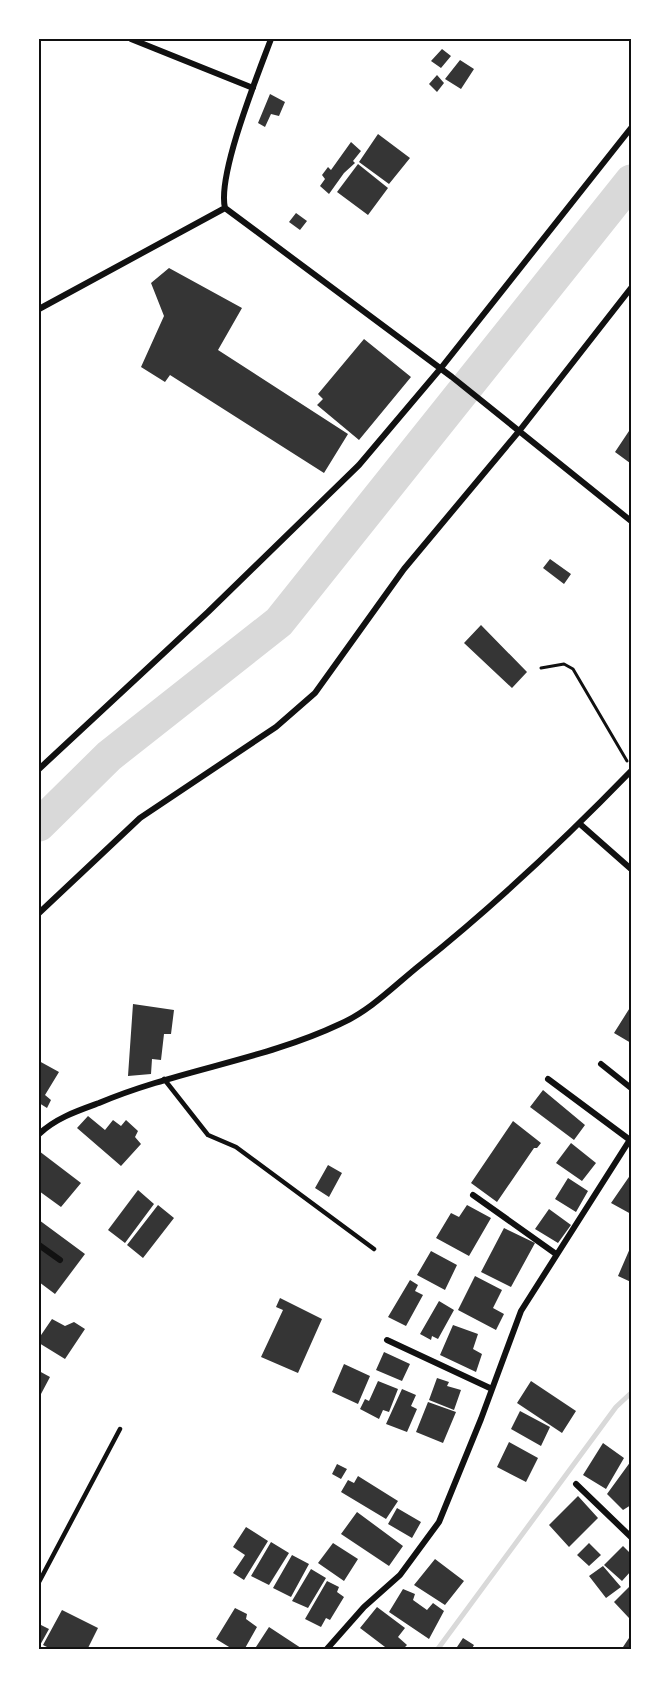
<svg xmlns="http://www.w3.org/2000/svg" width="670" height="1689" font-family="'Archivo Narrow',sans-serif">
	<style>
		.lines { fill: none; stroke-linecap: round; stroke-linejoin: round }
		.stream { stroke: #d9d9d9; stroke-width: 5 }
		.river { stroke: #d9d9d9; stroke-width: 33 }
		.building { fill: #353535 }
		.path { stroke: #111; stroke-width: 3 }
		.service { stroke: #111; stroke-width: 4.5 }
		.minor { stroke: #111; stroke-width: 6 }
		.neatline { fill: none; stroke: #111; stroke-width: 2 }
	</style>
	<rect width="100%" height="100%" fill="#fff"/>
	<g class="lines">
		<path class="stream" d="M437,1650L616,1407L631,1393"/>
		<path class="river" d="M39,825L109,756L279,622L631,181"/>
	</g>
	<path class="building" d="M442,49L451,56L441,68L431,61Z
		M460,60L474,69L461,89L445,79Z
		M437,75L444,83L437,92L429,84Z
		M270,94L285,102L279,116L271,114L265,127L258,123Z
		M378,134L410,158L389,184L359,162Z
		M351,142L361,151L353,161L355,163L344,173L329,194L320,186L325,179L322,175L328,167L331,170Z
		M358,164L388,188L368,215L337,192Z
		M296,213L307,221L300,230L289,222Z
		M169,268L242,308L218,350L348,434L324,473L170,375L165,382L141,367L164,316L151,283Z
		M364,339L411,377L359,440L317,405L323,399L318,394Z
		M631,428V462L630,463L615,452Z
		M550,559L571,574L564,584L543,568Z
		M481,625L527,672L512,688L464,643Z
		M133,1004L174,1010L171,1034H164L161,1060L152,1059L151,1074L128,1076Z
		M631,1006V1043L614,1033Z
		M39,1061L59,1072L45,1095L51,1100L47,1108L39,1103Z
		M543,1090L585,1125L574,1140L530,1107Z
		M88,1116L105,1130L113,1120L121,1126L126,1120L138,1131L135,1137L141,1144L121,1166L77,1128Z
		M513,1121L541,1143L537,1148H534L497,1202L471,1183Z
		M571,1143L596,1163L582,1181L556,1163Z
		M39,1151L81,1183L61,1207L39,1191Z
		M328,1165L342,1173L329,1197L315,1188Z
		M631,1174V1214L611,1203Z
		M568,1178L588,1191L576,1212L555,1199Z
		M138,1190L154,1204L125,1243L108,1230Z
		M158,1205L174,1218L143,1258L127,1245Z
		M467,1205L491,1218L469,1256L436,1238L451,1213L459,1217Z
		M549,1209L571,1225L558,1243L535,1229Z
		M39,1220L85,1254L55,1294L39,1282Z
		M504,1228L535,1243L511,1287L481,1272Z
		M631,1246V1282L618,1276Z
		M431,1251L457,1265L445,1290L417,1275Z
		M475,1276L502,1290L493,1308L504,1314L496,1330L458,1310Z
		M410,1280L418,1285L415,1291L423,1295L406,1326L388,1317Z
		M280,1298L322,1319L298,1373L261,1357L283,1310L276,1307Z
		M439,1301L454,1310L438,1339L432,1336L431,1340L420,1334Z
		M52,1319L65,1326L74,1322L85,1329L65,1359L39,1343V1338Z
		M453,1325L478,1334L473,1349L482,1354L476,1372L440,1355Z
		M384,1352L410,1364L402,1381L376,1370Z
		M344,1364L370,1376L358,1404L332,1392Z
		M39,1371L50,1377L41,1394L39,1393Z
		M437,1378L449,1382L447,1386L461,1390L454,1410L429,1400Z
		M378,1381L398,1389L389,1412L383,1410L379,1419L360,1409L365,1399L369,1401Z
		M531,1381L576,1411L562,1433L517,1403Z
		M402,1389L416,1395L411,1406L417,1409L407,1432L386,1424Z
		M428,1402L456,1412L443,1443L416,1432Z
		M520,1411L550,1427L541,1446L511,1429Z
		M509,1442L538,1458L526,1482L497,1467Z
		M603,1443L624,1458L606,1489L583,1475Z
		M631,1461V1505L623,1510L607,1494Z
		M337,1464L347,1469L341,1479L332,1474Z
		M358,1476L398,1501L386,1519L341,1492L348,1480L354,1483Z
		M578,1496L598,1518L569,1547L549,1525Z
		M397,1508L421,1522L412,1538L388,1524Z
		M357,1512L403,1546L389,1566L341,1534Z
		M246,1527L268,1541L244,1580L233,1573L245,1555L233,1547Z
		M271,1542L289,1553L269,1585L251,1576Z
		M333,1543L358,1559L344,1581L318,1563Z
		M589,1543L601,1555L589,1566L577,1555Z
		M623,1546L631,1554V1571L622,1581L604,1565Z
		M292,1555L309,1564L291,1597L273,1588Z
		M435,1559L464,1581L445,1605L414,1585Z
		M603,1566L621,1587L606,1598L589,1576Z
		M311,1569L326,1578L308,1608L292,1601Z
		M327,1581L339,1587L337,1592L344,1597L330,1620L326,1618L321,1627L305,1619Z
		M631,1585V1617L629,1618L614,1602Z
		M403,1589L415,1594L413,1600L427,1610L433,1603L444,1611L429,1639L389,1612Z
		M377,1607L405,1628L398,1637L407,1645L402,1650H389L360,1628Z
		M235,1608L247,1614L246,1619L257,1627L244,1650H234L216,1639Z
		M62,1610L98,1628L87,1650H53L43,1645Z
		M39,1624L49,1629L39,1647Z
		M269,1627L304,1650H254Z
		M631,1635V1650H621Z
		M463,1638L474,1645L471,1650H455Z"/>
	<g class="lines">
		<path class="path" d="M541,668L564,664L573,669L627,761"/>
		<path class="service" d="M164,1079L208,1135L236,1147L374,1249
			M39,1582L120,1429"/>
		<path class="minor" d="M131,39L253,88
			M271,39C258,74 217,175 225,208L452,377L631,521
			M39,309L225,208
			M39,769L208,612L359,465L441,368L631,128
			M580,824L631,869
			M39,913L140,818L276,727L315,693L404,569L520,430L631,288
			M601,1064L631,1088
			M548,1079L630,1140
			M39,1134C56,1118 77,1111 99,1103C177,1070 264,1060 340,1024C370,1011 395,985 420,965C495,905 564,840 631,771
			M473,1195L556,1254
			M39,1245L60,1260
			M387,1340L492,1389
			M576,1484L631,1537
			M326,1650L364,1607L400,1575L439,1522L481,1419L521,1311L631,1138"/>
	</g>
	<rect width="670" height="1689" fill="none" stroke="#ffffff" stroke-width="81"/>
	<rect x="40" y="40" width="590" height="1608" class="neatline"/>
</svg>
